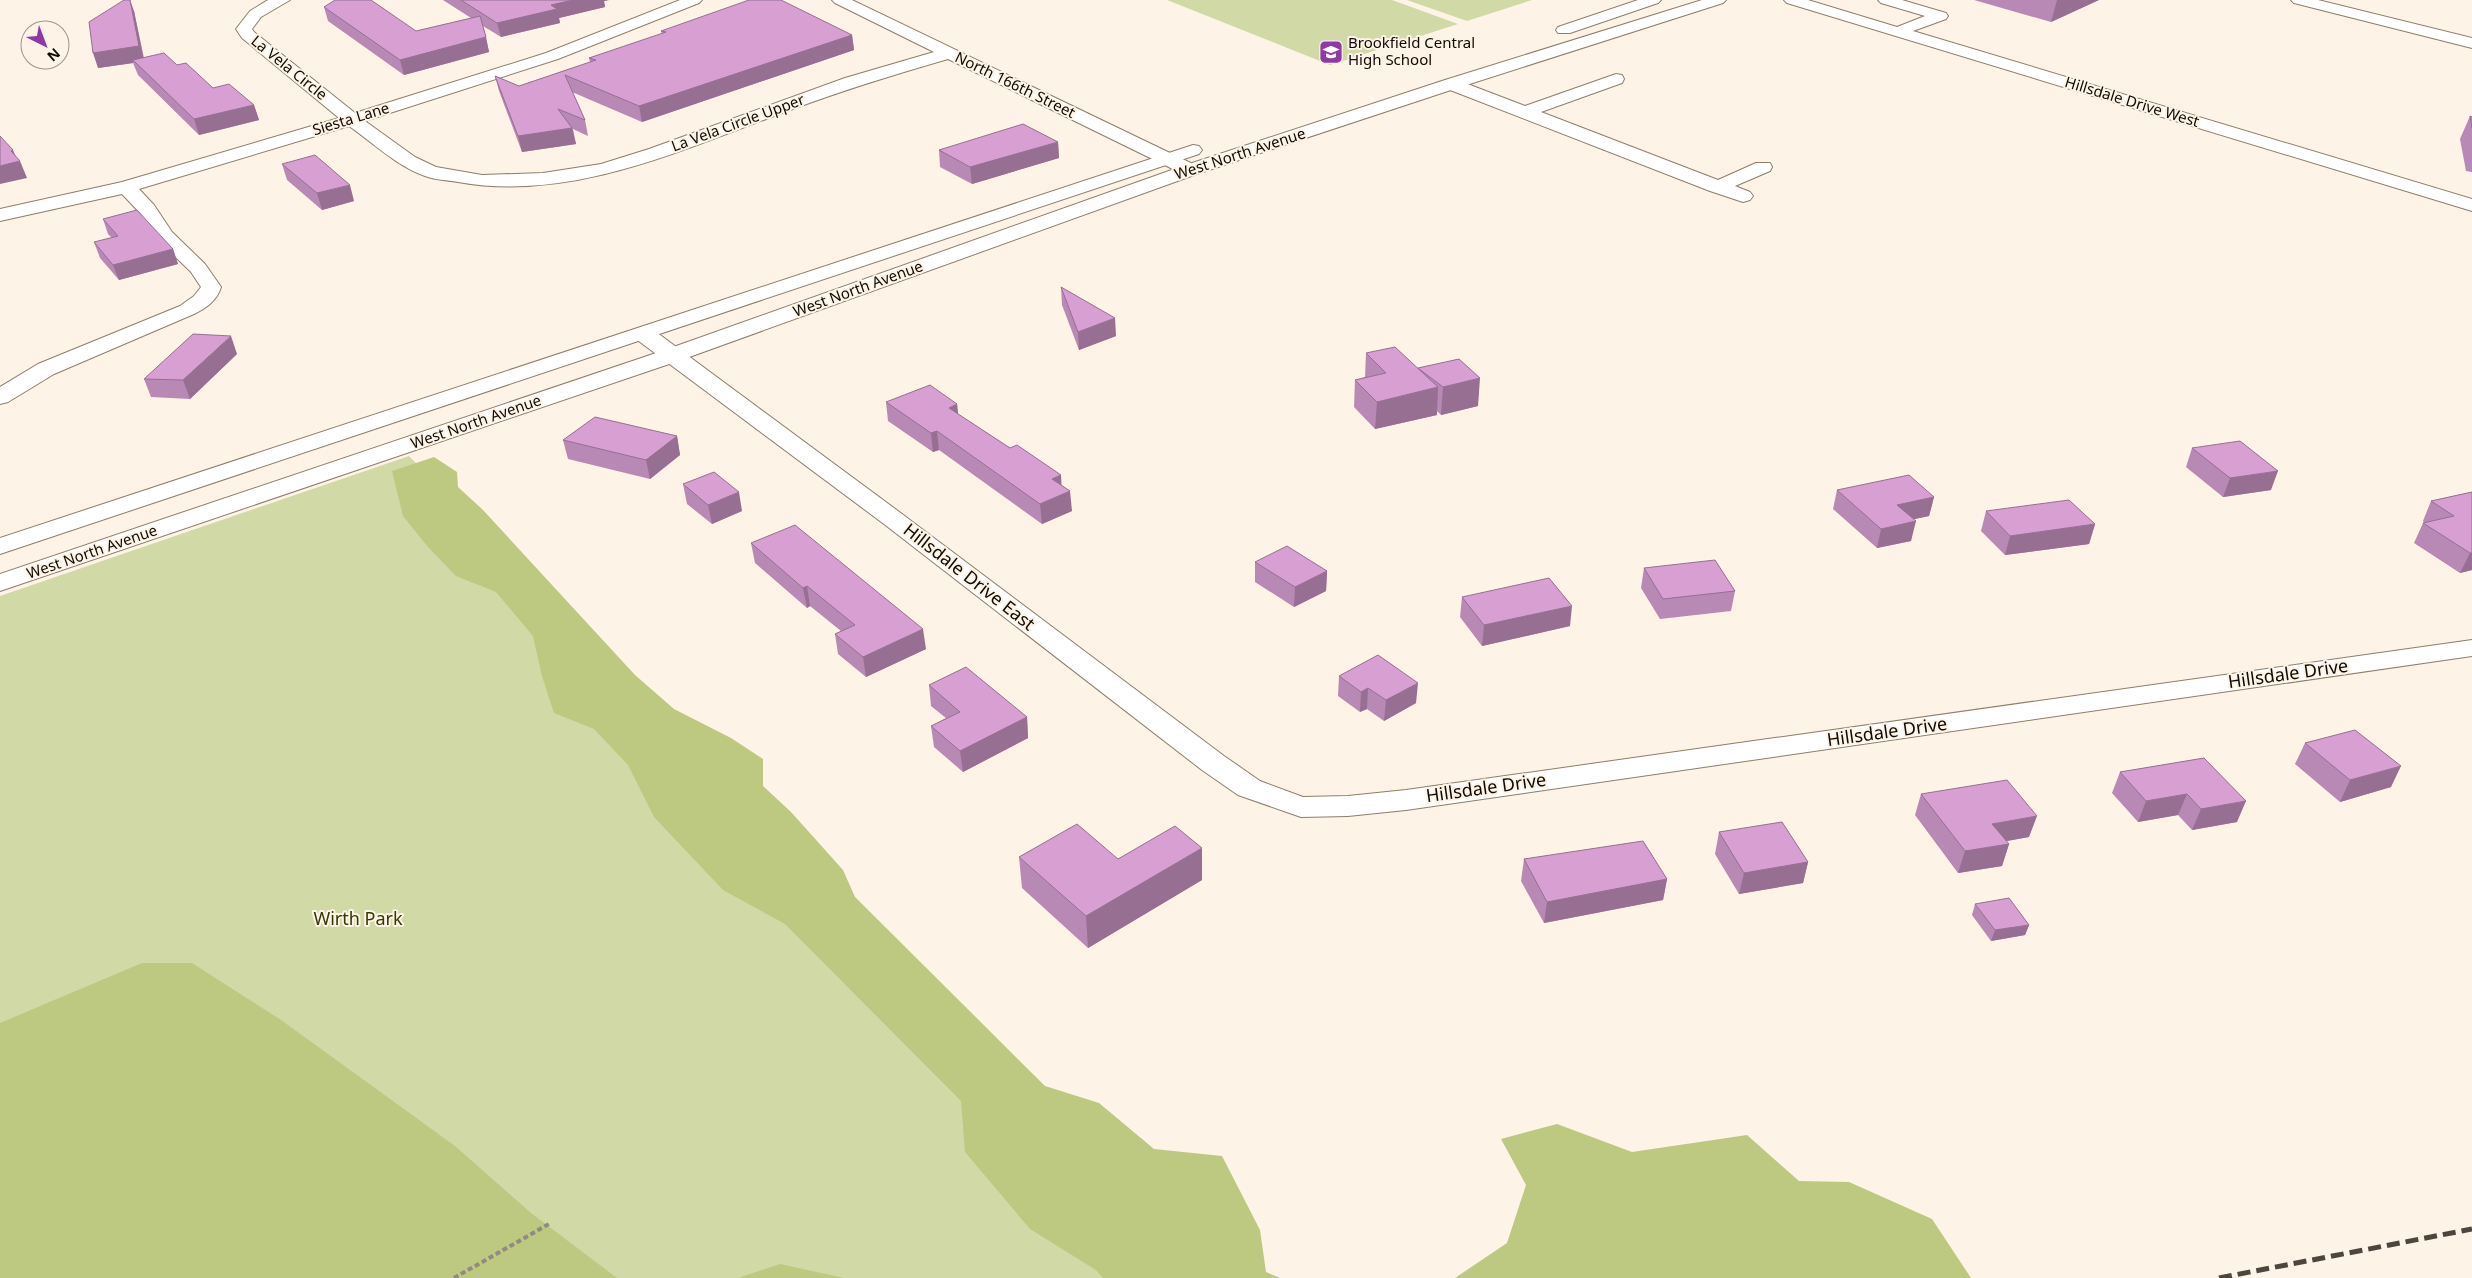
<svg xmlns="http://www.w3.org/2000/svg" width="2472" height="1278" font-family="'Noto Sans',sans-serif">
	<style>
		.green { fill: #d1d9a7 }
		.forest { fill: #bdc881 }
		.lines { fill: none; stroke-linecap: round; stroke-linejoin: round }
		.minor-casing { stroke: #8d7e6a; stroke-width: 2 }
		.major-casing { stroke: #8d7e6a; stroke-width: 2 }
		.path { stroke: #928a80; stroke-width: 4; stroke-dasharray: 5 3; stroke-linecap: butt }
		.minor { fill: #fff; fill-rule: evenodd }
		.major { fill: #fff; fill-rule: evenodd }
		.rail { stroke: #4d463f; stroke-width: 5; stroke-dasharray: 13 6; stroke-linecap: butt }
		.wall { fill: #b989b5 }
		.shaded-wall { fill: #966f93 }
		.building { fill: #d79fd2; stroke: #966f93 }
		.labels { text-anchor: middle; stroke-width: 4; stroke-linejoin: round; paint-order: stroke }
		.far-poi-label { font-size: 15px; fill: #100a04; stroke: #fdf3e6; text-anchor: start }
		.far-street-label { font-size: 15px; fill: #100a04; stroke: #fdf3e6 }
		.street-label { font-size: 18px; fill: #100a04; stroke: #fdf3e6 }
		.park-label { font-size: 18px; fill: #333900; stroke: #fdf3e6 }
	</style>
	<rect width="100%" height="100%" fill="#fdf3e6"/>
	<path class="green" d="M1167,0H1392L1458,24L1330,65Z
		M1407,0H1532L1467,21Z
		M409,456L1200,1278H0V596Z"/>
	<path class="forest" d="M434,457L457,472L458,487L483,510L635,675L674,709L731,738L763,759V786L791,812L843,870L855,897L1045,1086L1099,1103L1154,1149L1222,1156L1260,1230L1266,1272L1280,1278H1103L1096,1270L1030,1229L965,1152L961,1101L785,924L723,890L654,817L628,765L594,729L554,713L542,676L533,636L496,592L456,576L428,547L403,516L392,471Z
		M142,963H192L281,1020L455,1146L531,1213L617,1278H0V1023Z
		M1557,1124L1632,1152L1747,1135L1799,1181L1849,1182L1932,1219L1971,1278H1455L1507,1243L1526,1185L1501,1139Z
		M780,1264L844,1278H738Z"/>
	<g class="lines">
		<g class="minor-casing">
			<path id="minor" d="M268,0H290L261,17L252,29L254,32L355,113L546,53L680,0H702L699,3L558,59L365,121L415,157L436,167L482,175L543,173L601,164L649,149L845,78L934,52L835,3L832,0H852L1197,166L1199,170L1197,174H1183L948,59C896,74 844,90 793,109C688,147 573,203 458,182C447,180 435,180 425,176C397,166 373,143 349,126L139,189L154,205L172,232L205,264L221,287C217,301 206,308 194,314L54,374L8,402L0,404V387L38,364L180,306L194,296L201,287L191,272L158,240L140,213L122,194L0,221V209L122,182L339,118L242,38L236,29L250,11Z
				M1784,0H1808L1897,27L1925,16L1881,3L1878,0H1902L1946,13L1948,16L1946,19L1913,31L2472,199V211L1787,3Z
				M2291,0H2318L2472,38V48L2294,3Z
				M1616,74L1622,75L1624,79L1622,83L1541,112L1718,180L1756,163H1770L1772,167L1770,171L1735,186L1750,192L1753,196L1750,200L1743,202L1710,191L1445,88L1443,84L1445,80H1457L1525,106Z
				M644,328L652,329L902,514L1224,756L1260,781L1303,797L1348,796L1406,790L2472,640V656L1406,810L1348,816L1301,817L1238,795L1202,770L884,524L636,339L633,334L636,329Z"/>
		</g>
		<g class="major-casing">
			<path id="major" d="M1638,0H1661L1658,3L1570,33H1558L1556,30L1558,27Z
				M1702,0H1726L1723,3L1457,88L1197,174L681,360L0,591V574L665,350L1183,166L1445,80Z
				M1193,145L1199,146L1202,150L1199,154L0,554V538Z"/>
		</g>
		<path class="path" d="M454,1278L549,1224"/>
		<use href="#minor" class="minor"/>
		<use href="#major" class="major"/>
		<path class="rail" d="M2219,1278L2472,1229"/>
	</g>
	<path class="wall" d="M443,0H609L604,1L605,7L559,18L560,23L501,37L483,26L489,52L404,75L328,21L324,7L416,31L471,18Z
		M1974,0H2099L2051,22Z
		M134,11L144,58L177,65L213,88L254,105L259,120L199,135L138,75L133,63L98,68Z
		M661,31L852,35L854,50L642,122L572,92L585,120L588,136L573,129L576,144L522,152L499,91L495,76L519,86L590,62L589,58L662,34Z
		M2470,116L2472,117V172L2466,171L2460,139Z
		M1058,142L1059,158L972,184L940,167L939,150Z
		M282,164L354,201L322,210L287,180Z
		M103,219L173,249L178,264L119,280L100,258L94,242L112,238L108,234Z
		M1061,287L1116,336L1079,350L1062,305Z
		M1366,353L1418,368L1478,406L1441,415L1437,411V415L1375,429L1354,407L1355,380L1365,377Z
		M237,354L190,399L151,397L144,379Z
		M886,402L957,404L958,414L1010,448L1061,475V485L1072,511L1042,524L939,450L933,452L888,421Z
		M677,436L680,455L650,479L568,459L563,440Z
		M2192,448L2271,490L2223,497L2186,467Z
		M683,484L742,511L712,524L687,504Z
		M1837,490L1934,497L1929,516L1914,519L1911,541L1877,548L1833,509Z
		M2472,492V570L2460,573L2414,543L2423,523H2425L2423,521L2431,501Z
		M1986,511L2095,524L2089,544L2005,555L1981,531Z
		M751,543L926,649L866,677L838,654L835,634L841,631L810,606L807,608L755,563Z
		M1255,562L1327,571L1326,591L1294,607L1255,582Z
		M1644,568L1735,591L1731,611L1660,619L1641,588Z
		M1462,597L1570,626L1482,646L1460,617Z
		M1339,676L1416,703L1384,721L1367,709L1360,712L1338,696Z
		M929,685L1027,717L1028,738L963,772L934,747L931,726L946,718L931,706Z
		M2305,743L2391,787L2340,802L2295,764Z
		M2204,758L2237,822L2192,830L2178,815L2138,822L2112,793L2120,772Z
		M1921,794L2029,837L2006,841L2009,844L2002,866L1958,873L1915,815Z
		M1719,832L1808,862L1803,883L1739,894L1715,854Z
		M1019,857L1118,859L1202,880L1088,948L1022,888Z
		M1524,859L1667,879L1663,900L1544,923L1521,881Z
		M1975,904L2029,925L2025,935L1991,941L1972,915Z"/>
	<path class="shaded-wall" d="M130,0L134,11L144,61L133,60V63L98,68L93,53Z
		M573,0H609L604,1L605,7L559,18L560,23L501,37L497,23L551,5Z
		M2057,0H2099L2051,22Z
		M852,35L854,50L642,122L639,106Z
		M486,37L489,52L404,75L400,60Z
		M254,105L259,120L199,135L194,119Z
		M572,128L576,144L522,152L518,136Z
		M1058,142L1059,158L972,184L970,167Z
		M13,150L18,162L20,161L27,178L0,184V166L11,151Z
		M350,185L354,201L322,210L317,193Z
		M173,249L178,264L119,280L113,265Z
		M1115,318L1116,336L1079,350L1078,332Z
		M231,336L237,354L190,399L183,380Z
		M1480,378L1478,406L1441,415L1443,387Z
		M1438,387L1437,415L1375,429L1377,402Z
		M957,404L959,423L949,408Z
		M937,431L939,450L933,452L931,433Z
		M677,436L680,455L650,479L646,460Z
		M2278,471L2271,490L2223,497L2230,478Z
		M1061,475L1062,494L1052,479Z
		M1070,491L1072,511L1042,524L1040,504Z
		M739,492L742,511L712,524L708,505Z
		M1934,497L1929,516L1892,524L1897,505Z
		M1916,521L1911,541L1877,548L1881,529Z
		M2095,524L2089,544L2005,555L2010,536Z
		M2470,553H2472V570L2460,573Z
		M1327,571L1326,591L1294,607L1295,587Z
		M807,586L810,606L807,608L803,588Z
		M1572,606L1570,626L1482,646L1484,625Z
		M923,629L926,649L866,677L863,657Z
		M1418,683L1416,703L1384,721L1386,700Z
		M1368,688L1367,709L1360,712L1361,692Z
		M1027,717L1028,738L963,772L960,751Z
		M2401,766L2391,787L2340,802L2350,780Z
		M2187,794L2178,815L2138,822L2146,801Z
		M2246,801L2237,822L2192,830L2201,809Z
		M2037,816L2029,837L1985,845L1992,824Z
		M2009,844L2002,866L1958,873L1965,851Z
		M1202,848V880L1088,948L1086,916Z
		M1808,862L1803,883L1739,894L1744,873Z
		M1667,879L1663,900L1544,923L1547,902Z
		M2029,925L2025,935L1991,941L1995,930Z"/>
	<path class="building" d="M124,0H130L139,46L93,53L89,22Z
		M335,0H371L416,31L480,16L486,37L400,60L324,7Z
		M461,0H573L551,5L557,9L497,23Z
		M749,0H781L852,35L639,106L565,75L585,120L558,109L572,128L518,136L495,76L519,86L596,60L589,58L666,32L661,31Z
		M164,53L177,65L186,63L213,88L229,84L254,105L194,119L133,60Z
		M2470,116L2472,117V128Z
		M1023,124L1058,142L970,167L939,150Z
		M0,136L13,150L11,151L20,161L0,166Z
		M315,155L350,185L317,193L282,164Z
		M137,210L173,249L113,265L94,242L118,236L103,219Z
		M1061,287L1115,318L1078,332Z
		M193,334L231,336L183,380L144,379Z
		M1395,347L1438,387L1377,402L1355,380L1386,373L1366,353Z
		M1459,359L1480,378L1443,387L1418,368Z
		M930,385L957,404L949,408L1010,448L1017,445L1061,475L1052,479L1070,491L1040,504L937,431L931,433L886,402Z
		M595,417L677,436L646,460L563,440Z
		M2240,441L2278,471L2230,478L2192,448Z
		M714,472L739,492L708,505L683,484Z
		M1909,475L1934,497L1897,505L1916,521L1881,529L1837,490Z
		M2472,492V553H2470L2423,523L2454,516L2431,501Z
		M2069,500L2095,524L2010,536L1986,511Z
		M795,525L923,629L863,657L835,634L855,625L807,586L803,588L751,543Z
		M1287,546L1327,571L1295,587L1255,562Z
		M1715,560L1735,591L1663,599L1644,568Z
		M1549,578L1572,606L1484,625L1462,597Z
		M1378,655L1418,683L1386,700L1368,688L1361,692L1339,676Z
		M966,667L1027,717L960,751L931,726L960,712L929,685Z
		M2355,730L2401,766L2350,780L2305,743Z
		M2204,758L2246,801L2201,809L2187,794L2146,801L2120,772Z
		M2007,780L2037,816L1992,824L2009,844L1965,851L1921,794Z
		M1782,822L1808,862L1744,873L1719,832Z
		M1077,824L1118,859L1175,826L1202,848L1086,916L1019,857Z
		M1643,841L1667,879L1547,902L1524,859Z
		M2009,898L2029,925L1995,930L1975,904Z"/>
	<defs>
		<g id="school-square" transform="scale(1.25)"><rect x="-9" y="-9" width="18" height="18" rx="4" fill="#8f39a6" stroke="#fdf3e6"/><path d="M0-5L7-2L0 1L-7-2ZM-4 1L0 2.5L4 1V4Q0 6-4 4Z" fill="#fff"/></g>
	</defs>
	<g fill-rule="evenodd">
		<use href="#school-square" x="1331" y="52"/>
	</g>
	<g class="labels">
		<g class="far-poi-label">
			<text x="1348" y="48">Brookfield Central<tspan x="1348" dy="17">High School</tspan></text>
		</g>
		<g class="far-street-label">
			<text transform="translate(289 68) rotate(39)" y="5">La Vela Circle</text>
			<text transform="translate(1015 85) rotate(26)" y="5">North 166th Street</text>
			<text transform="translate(2132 102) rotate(17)" y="5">Hillsdale Drive West</text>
			<text transform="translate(351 119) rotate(-17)" y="5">Siesta Lane</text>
			<text transform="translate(738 123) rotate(-20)" y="5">La Vela Circle Upper</text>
			<text transform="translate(1240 154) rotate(-18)" y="5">West North Avenue</text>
			<text transform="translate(858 289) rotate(-20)" y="5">West North Avenue</text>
			<text transform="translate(476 422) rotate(-19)" y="5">West North Avenue</text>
			<text transform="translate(92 552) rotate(-19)" y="5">West North Avenue</text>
		</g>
		<g class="street-label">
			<text transform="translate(969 577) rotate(38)" y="6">Hillsdale Drive East</text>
			<text transform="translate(2288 674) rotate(-8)" y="6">Hillsdale Drive</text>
			<text transform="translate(1887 732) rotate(-8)" y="6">Hillsdale Drive</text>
			<text transform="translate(1486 788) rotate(-8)" y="6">Hillsdale Drive</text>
		</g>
		<g class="park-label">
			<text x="358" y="925">Wirth Park</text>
		</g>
	</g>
	<g transform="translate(45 45) rotate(138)"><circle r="24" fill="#fdf3e6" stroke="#9e968c"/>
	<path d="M0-4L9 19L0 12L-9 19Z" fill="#8f39a6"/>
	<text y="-8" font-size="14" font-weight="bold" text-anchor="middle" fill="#100a04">N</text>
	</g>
</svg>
